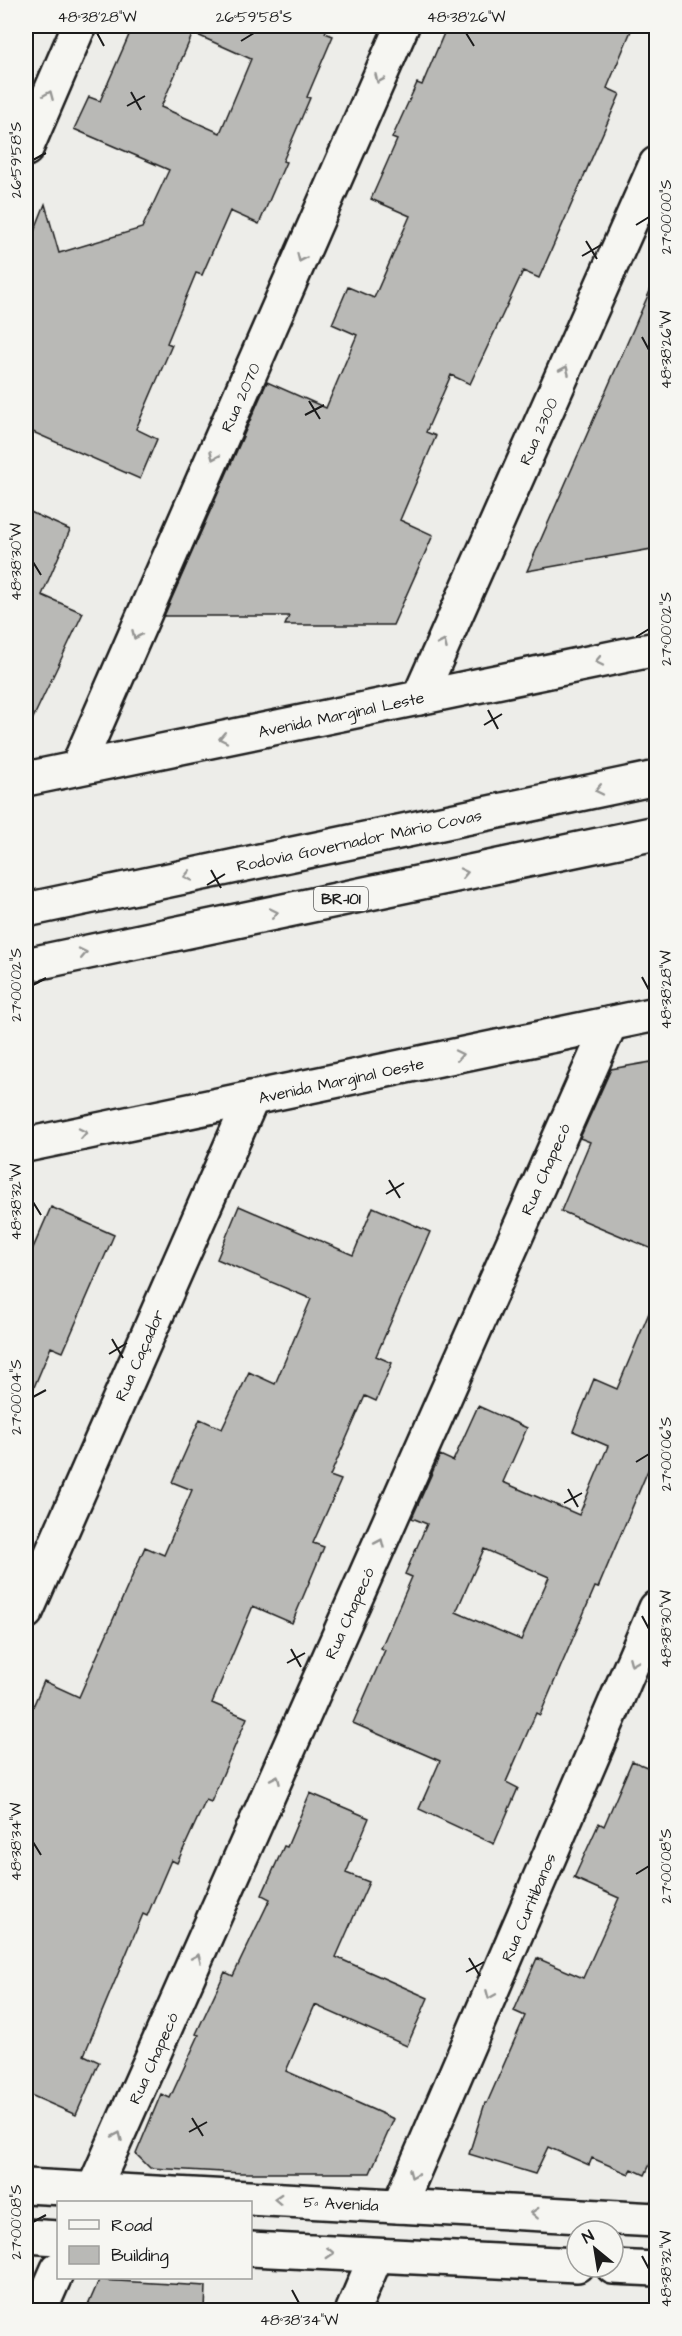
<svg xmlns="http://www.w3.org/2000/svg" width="682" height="2336" font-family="'Architects Daughter',sans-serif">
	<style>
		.building { fill: #b9b9b6; stroke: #1c1c1c; stroke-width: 1.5; fill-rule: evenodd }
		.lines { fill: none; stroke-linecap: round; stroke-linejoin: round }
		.minor-casing { stroke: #1c1c1c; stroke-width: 38 }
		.tertiary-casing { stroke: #1c1c1c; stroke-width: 38 }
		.primary-casing { stroke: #1c1c1c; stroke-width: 38 }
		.motorway-casing { stroke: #1c1c1c; stroke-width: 38 }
		.minor { stroke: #f6f6f2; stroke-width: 33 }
		.tertiary { stroke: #f6f6f2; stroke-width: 33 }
		.primary { stroke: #f6f6f2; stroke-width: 33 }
		.motorway { stroke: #f6f6f2; stroke-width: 33 }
		.oneway { stroke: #949492 }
		.ticks { fill: none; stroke: #1c1c1c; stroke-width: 2 }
		.labels { text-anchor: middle; stroke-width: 4.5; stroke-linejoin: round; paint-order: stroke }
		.shield { fill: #f6f6f2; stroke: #5d5d5c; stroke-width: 1.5 }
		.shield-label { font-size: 15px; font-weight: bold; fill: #1c1c1c }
		.street-label { font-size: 16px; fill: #1c1c1c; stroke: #f6f6f2 }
		.neatline { fill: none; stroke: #1c1c1c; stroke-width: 2 }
		.ticks-label { font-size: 15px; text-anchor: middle; fill: #1c1c1c }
	</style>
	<rect width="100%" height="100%" fill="#edede9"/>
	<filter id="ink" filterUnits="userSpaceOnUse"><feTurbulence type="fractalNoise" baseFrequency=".0167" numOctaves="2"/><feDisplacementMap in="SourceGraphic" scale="12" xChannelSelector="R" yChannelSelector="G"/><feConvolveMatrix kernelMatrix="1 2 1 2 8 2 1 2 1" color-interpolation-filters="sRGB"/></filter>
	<g filter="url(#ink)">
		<path class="building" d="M133,26H328L325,33L333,36L307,97L310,98L283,161L286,162L259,224L230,211L202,275L196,273L167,343L172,345L136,429L157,439L140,479L26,429V252L45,204L59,253L142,228L169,170L74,129L89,97L100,101ZM193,33L251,59L220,133L161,107Z
			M447,26H633L607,88L620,94L539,278L523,271L470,384L451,375L426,432L436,436L400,520L433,535L393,625H285L289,616H164L267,382L326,408L357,335L332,324L348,287L374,298L410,216L371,199L397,140L392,138L417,83L422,85Z
			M657,275V548L527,571Z
			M26,510L70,530L42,595L83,613L26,733Z
			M657,1061V1251L561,1211L590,1142L580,1138L611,1069Z
			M239,1206L353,1255L373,1207L430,1232L376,1356L392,1363L376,1401L365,1396L330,1476L341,1480L313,1543L324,1547L292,1623L253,1606L212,1703L247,1718L211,1802L206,1800L177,1863L171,1860L147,1916L143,1914L84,2055L99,2062L76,2115L26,2093V1723L44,1681L79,1697L145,1547L164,1555L192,1490L172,1482L200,1419L222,1429L249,1372L275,1384L311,1299L217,1259Z
			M51,1207L114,1235L63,1352L51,1347L26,1406V1264Z
			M657,1294V1449L598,1588L595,1587L540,1715L536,1713L506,1782L518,1788L494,1844L419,1809L440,1761L353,1723L385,1650L381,1648L412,1577L405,1574L427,1524L412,1518L440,1455L453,1461L478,1406L527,1428L503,1482L579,1515L608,1446L573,1431L594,1379L617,1389ZM484,1549L549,1577L521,1640L456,1612Z
			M632,1761L657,1771V2149L645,2175L632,2169L629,2174L592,2158L589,2165L548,2147L535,2174L469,2154L485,2103H487L525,2016L514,2011L537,1958L583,1978L619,1898L574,1878L599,1823L604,1826Z
			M310,1793L369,1818L346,1873L369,1882L336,1957L428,1998L407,2046L315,2005L286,2071L394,2119L370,2173H241L150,2168L136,2154L161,2094L170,2098L199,2035L196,2034L225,1972L233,1976L270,1899L262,1895L284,1846L287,1847Z
			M99,2280L206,2286L205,2310H86Z"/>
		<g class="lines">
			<g class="minor-casing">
				<path id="minor" d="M419,698L656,164
					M77,768L402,26
					M26,1612L252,1098
					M88,2202L610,1024
					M399,2206L656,1608
					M40,2310L58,2269
					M353,2310L376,2256"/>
			</g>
			<g class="tertiary-casing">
				<path id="tertiary" d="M26,149L79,26"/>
			</g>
			<g class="primary-casing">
				<path id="primary" d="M26,779L656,649
					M26,1145L656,1014
					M26,2186L656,2220
					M26,2236L58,2238
					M250,2249L577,2265
					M613,2267L656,2269"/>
			</g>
			<g class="motorway-casing">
				<path id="motorway" d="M26,910L656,778
					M26,965L656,833"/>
			</g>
			<use href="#minor" class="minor"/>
			<use href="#tertiary" class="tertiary"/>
			<use href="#primary" class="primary"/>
			<use href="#motorway" class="motorway"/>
		</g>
		<defs><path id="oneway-chevron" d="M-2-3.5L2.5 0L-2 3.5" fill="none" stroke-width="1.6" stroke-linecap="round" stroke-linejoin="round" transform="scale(1.5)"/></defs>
		<g class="oneway">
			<use href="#oneway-chevron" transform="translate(379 79) rotate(114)"/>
			<use href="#oneway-chevron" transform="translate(49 95) rotate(-67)"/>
			<use href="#oneway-chevron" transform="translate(301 258) rotate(114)"/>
			<use href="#oneway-chevron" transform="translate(565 370) rotate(-66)"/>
			<use href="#oneway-chevron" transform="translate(214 456) rotate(114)"/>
			<use href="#oneway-chevron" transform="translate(136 635) rotate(114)"/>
			<use href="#oneway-chevron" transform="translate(443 644) rotate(-66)"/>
			<use href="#oneway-chevron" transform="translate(599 661) rotate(168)"/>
			<use href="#oneway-chevron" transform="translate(223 738) rotate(168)"/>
			<use href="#oneway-chevron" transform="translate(599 790) rotate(168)"/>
			<use href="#oneway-chevron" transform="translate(464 873) rotate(-12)"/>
			<use href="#oneway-chevron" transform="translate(188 876) rotate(168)"/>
			<use href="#oneway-chevron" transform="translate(274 913) rotate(-12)"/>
			<use href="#oneway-chevron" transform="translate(83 953) rotate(-12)"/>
			<use href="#oneway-chevron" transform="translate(459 1055) rotate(-12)"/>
			<use href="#oneway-chevron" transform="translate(83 1133) rotate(-12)"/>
			<use href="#oneway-chevron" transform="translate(380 1543) rotate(-66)"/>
			<use href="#oneway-chevron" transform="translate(633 1662) rotate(113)"/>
			<use href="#oneway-chevron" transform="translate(276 1779) rotate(-66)"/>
			<use href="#oneway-chevron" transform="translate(197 1958) rotate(-66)"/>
			<use href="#oneway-chevron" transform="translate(490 1995) rotate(113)"/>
			<use href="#oneway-chevron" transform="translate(118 2136) rotate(-66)"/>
			<use href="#oneway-chevron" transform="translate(413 2174) rotate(113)"/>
			<use href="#oneway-chevron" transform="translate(278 2199) rotate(-177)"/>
			<use href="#oneway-chevron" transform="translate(535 2213) rotate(-177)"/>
			<use href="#oneway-chevron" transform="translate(330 2253) rotate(3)"/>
		</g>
	</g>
	<path class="ticks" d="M97,33L104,46M466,33L474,46M241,41L254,33M131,92L141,110M127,106L145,96M33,160L46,153M636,225L649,217M586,241L597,259M582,256L601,245M642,337L649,350M309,401L320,419M305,415L324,405M33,562L41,575M636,637L649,629M488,710L498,729M484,725L502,714M211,870L221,888M207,885L225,874M642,977L649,990M33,985L46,978M389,1180L400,1198M386,1194L404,1183M33,1202L41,1215M112,1339L123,1358M109,1354L127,1343M33,1397L46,1390M636,1462L649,1454M568,1489L578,1507M564,1503L582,1493M642,1616L649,1629M291,1649L301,1667M287,1663L305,1653M33,1842L41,1855M636,1874L649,1866M469,1958L480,1976M466,1972L484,1962M192,2118L203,2136M189,2132L207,2122M33,2222L46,2215M642,2256L649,2269M292,2290L299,2303"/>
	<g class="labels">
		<rect class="shield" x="314" y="887" width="54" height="24" rx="4.5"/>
		<g class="shield-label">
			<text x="341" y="904">BR-101</text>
		</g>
		<g class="street-label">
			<text transform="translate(240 397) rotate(-66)" y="6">Rua 2070</text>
			<text transform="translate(538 431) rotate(-66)" y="6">Rua 2300</text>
			<text transform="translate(341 714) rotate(-12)" y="6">Avenida Marginal Leste</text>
			<text transform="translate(359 840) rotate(-12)" y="6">Rodovia Governador Mário Covas</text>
			<text transform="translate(341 1080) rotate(-12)" y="6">Avenida Marginal Oeste</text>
			<text transform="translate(545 1169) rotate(-66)" y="6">Rua Chapecó</text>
			<text transform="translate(139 1355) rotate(-66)" y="6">Rua Caçador</text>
			<text transform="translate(349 1613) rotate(-66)" y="6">Rua Chapecó</text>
			<text transform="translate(528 1907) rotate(-67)" y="6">Rua Curitibanos</text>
			<text transform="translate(153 2058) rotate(-66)" y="6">Rua Chapecó</text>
			<text transform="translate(341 2203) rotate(3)" y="6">5ª Avenida</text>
		</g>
	</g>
	<rect width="682" height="2336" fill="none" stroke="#f6f6f2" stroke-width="66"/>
	<rect x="57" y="2201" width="195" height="78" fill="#f6f6f2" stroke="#9f9f9c" stroke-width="1.5"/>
	<rect x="69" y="2220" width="30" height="9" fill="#f6f6f2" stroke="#9f9f9c" stroke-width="1.5"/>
	<text x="111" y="2231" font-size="18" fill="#1c1c1c">Road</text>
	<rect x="69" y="2246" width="30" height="18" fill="#b9b9b6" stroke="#9f9f9c" stroke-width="1.5"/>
	<text x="111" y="2261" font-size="18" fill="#1c1c1c">Building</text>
	<g transform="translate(595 2249) rotate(330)"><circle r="28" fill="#f6f6f2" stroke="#9f9f9c" stroke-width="1.5"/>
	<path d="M0-4.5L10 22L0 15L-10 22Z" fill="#1c1c1c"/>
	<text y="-9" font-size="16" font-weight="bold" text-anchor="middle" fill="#1c1c1c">N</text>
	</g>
	<rect x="33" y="33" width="616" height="2270" class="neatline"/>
	<g class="ticks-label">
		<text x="97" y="22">48°38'28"W</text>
		<text x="254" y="22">26°59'58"S</text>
		<text x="466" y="22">48°38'26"W</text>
		<text transform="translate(16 160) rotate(-90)" y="5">26°59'58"S</text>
		<text transform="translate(666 217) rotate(-90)" y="5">27°00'00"S</text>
		<text transform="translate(666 350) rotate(-90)" y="5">48°38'26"W</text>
		<text transform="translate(16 562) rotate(-90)" y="5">48°38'30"W</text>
		<text transform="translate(666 629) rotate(-90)" y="5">27°00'02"S</text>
		<text transform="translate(16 985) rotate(-90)" y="5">27°00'02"S</text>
		<text transform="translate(666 990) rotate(-90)" y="5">48°38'28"W</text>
		<text transform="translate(16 1202) rotate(-90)" y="5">48°38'32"W</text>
		<text transform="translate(16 1397) rotate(-90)" y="5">27°00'04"S</text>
		<text transform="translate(666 1454) rotate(-90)" y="5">27°00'06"S</text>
		<text transform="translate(666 1629) rotate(-90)" y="5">48°38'30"W</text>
		<text transform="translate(16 1842) rotate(-90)" y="5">48°38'34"W</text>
		<text transform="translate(666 1866) rotate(-90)" y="5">27°00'08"S</text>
		<text transform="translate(16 2222) rotate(-90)" y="5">27°00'08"S</text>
		<text transform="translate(666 2269) rotate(-90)" y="5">48°38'32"W</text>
		<text x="299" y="2325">48°38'34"W</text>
	</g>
</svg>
